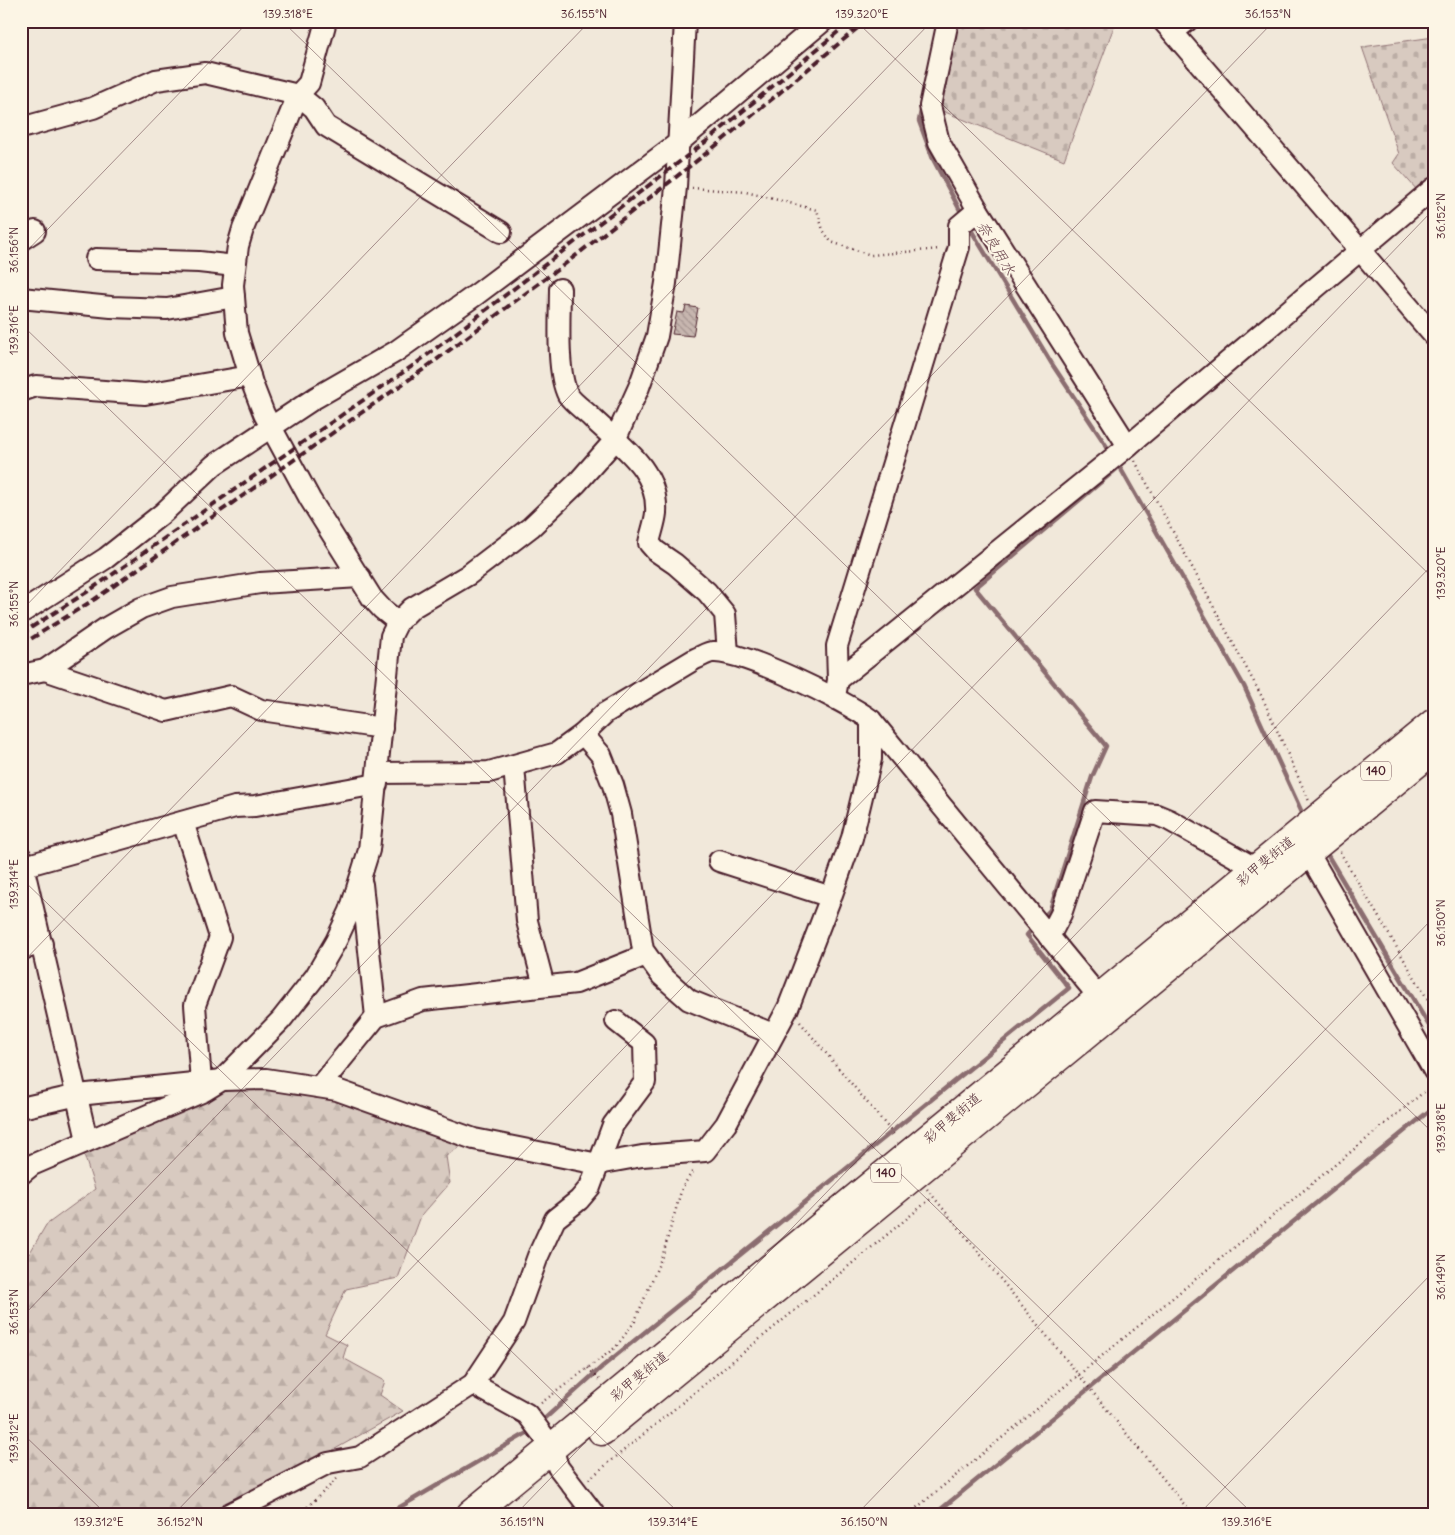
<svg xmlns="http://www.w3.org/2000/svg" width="1455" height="1535" font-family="Delius,'Klee One',sans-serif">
<defs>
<pattern id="forest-firs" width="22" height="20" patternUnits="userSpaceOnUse" patternTransform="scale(1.25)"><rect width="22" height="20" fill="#d8cac0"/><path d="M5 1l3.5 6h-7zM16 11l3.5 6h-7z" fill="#bbada5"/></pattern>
<pattern id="cemetery-stones" width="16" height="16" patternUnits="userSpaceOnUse" patternTransform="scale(1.25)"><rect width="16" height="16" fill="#d8cac0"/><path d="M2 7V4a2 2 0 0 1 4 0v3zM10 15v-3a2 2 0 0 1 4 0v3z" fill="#bbada5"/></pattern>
<pattern id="building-back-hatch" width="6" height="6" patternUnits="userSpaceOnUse" patternTransform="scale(1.25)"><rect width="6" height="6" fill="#c7b6af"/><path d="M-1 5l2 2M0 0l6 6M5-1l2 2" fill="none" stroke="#a4938f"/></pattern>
</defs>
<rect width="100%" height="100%" fill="#f1e8da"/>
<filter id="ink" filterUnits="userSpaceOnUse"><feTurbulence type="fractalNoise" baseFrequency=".02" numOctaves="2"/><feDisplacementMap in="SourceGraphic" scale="10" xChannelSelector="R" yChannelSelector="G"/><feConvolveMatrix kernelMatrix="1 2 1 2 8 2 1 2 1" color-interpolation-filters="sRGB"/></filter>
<g filter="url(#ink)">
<polygon fill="url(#forest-firs)" stroke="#917476" points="221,1082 338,1097 464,1144 446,1156 450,1183 421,1216 398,1278 346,1289 325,1334 347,1345 343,1358 385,1381 380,1395 403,1411 219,1514 21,1514 21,1268 46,1225 95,1189 81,1145"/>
<g fill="url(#cemetery-stones)" stroke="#917476">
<polygon points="948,21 1116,21 1064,160 930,106"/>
<polygon points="1434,37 1434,176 1417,190 1393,163 1399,154 1362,47"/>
</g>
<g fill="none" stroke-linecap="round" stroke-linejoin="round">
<g stroke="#8b6d6f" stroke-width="4.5">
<polyline points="922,106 919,121 933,159 963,216"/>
<polyline points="968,225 1052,364 1111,453"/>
<polyline points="1118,464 1244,686 1304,817"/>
<polyline points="1324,849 1434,1034"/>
<polyline points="1041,919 1050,910 1092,777 1106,746 975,588 1120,466"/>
<polyline points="540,1423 603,1366 1069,988 1027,935 1034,927"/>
<polyline points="388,1514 532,1430"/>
<polyline points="935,1514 1434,1107"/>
</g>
</g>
<polygon fill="url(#building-back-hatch)" stroke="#4a1f2b" points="686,306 698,308 693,336 672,334 677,312 684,313"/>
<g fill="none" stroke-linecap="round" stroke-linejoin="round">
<defs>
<g id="minor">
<polyline points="326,21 309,83 298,95 243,229 238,246 233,285 237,333 252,383 264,414 310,499 372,598 382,609 398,622"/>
<polyline points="948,21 930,106 939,142 978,210 1128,446"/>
<polyline points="1163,21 1434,336"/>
<polyline points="1173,32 1187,21"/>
<polyline points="21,128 93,108 156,80 205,73 298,95 314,108 326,126 501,232"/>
<polyline points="21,240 35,231"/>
<polyline points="96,259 199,262 235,266"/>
<path d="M560 289C560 315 556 372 568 395 573 403 584 410 590 416 618 444 659 468 656 513 655 523 651 533 649 543L656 551 675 564 707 592 725 614 728 653"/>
<polyline points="21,298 111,307 167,309 234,297"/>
<polyline points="21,391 36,386 145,394 250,376"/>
<polyline points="21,613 106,558 163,513 214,465 315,398 395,352 477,294 678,143 823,21"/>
<polyline points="45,670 166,711 231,696 261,710 382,728"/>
<polyline points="21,675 45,670 106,628 141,608 172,597 260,583 360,577"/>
<polyline points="838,680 1128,446 1434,188"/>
<polyline points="836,691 838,680 837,646 959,247 959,226 978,210"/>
<polyline points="583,734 601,755 613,785 621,814 643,950 661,975 689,1000 773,1034"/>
<polyline points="514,766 527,921 544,986"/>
<path d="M378 773 489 772 557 753 583 734 605 713 695 659C701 657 707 652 713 652 742 650 846 701 871 720L1108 1008"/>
<polyline points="183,822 220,937 195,1005 201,1082"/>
<polyline points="1308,852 1434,1071"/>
<polyline points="21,857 87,1140"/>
<polyline points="719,861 831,897"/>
<polyline points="21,867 235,807 255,806 377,784"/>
<polyline points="362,884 376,1017"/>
<polyline points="1049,937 1061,914 1095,811 1157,815 1169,820 1255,868"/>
<polyline points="21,949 42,944"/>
<polyline points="319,1087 376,1017 423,1000 576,983 646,955"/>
<polyline points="21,1108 78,1095 222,1080 266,1079 337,1090 474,1139 598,1164 642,1156 705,1151 726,1124 788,1008 831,897 852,838 871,759 871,720"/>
<polyline points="21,1174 32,1165 204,1091 222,1080 281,1020 315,977 336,941 350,911 369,850 391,636 398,622 412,608 468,575 531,527 577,483 615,440 639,387 657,336 666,283 676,187 685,21"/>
<polyline points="473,1384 527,1414 552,1447 558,1467 594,1514"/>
<polyline points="229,1514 328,1463 360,1457 473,1384 514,1322 538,1256 555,1219 579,1200 590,1187 613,1125 645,1082 644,1043 616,1021"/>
</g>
<g id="highway">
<polyline points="602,1431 1434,749"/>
<polyline points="471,1514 1434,723"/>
</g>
</defs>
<use href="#minor" stroke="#4a1f2b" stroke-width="24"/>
<use href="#highway" stroke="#4a1f2b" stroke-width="31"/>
<g stroke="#4a1f2b" stroke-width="2.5" stroke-dasharray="1 4" stroke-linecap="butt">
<polyline points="692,188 746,192 817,210 823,230 831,242 871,255 940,249"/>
<polyline points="1135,461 1262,697 1309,801"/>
<polyline points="1340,852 1434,1010"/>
<polyline points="800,1022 896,1137"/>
<polyline points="927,1189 1192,1514"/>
<polyline points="588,1368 601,1382"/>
<polyline points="541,1403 616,1347 635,1321 663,1254 682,1188 694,1169"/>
<polyline points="589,1479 933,1197"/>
<polyline points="300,1514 337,1479"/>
<polyline points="909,1514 1430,1087"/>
</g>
<use href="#minor" stroke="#fcf5e5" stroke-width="20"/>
<use href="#highway" stroke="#fcf5e5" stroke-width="28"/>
<g stroke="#4a1f2b" stroke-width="4" stroke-dasharray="8 4" stroke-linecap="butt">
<polyline points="21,634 90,590 418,362 708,140 851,21"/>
<polyline points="21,645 95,599 424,369 565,264 713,148 866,21"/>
</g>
</g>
</g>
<path fill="none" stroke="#4a1f2b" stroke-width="1" stroke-opacity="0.45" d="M282 21 1434 1134M856 21 1434 579M1430 21 1434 25M21 257 249 21M21 324 1253 1514M21 611 590 21M21 878 680 1514M21 964 932 21M21 1318 1274 21M21 1432 106 1514M174 1514 1434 209M516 1514 1434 563M857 1514 1434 917M1199 1514 1434 1271"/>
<g text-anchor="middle" stroke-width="4" stroke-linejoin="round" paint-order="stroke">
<g fill="#fcf5e5" stroke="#7f5f63" stroke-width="1">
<rect x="1361" y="761.5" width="30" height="19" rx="4"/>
<rect x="871" y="1163.5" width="30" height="19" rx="4"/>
</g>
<g font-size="12" font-weight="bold" fill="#4a1f2b">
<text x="1376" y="775">140</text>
<text x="886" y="1177">140</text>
</g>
<g font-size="14" fill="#4a1f2b" stroke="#fcf5e5">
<text transform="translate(1265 861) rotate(-39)" y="5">彩甲斐街道</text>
<text transform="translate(952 1118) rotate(-40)" y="5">彩甲斐街道</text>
<text transform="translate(639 1376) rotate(-39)" y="5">彩甲斐街道</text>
</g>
<g font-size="15" font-style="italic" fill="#704c53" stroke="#fcf5e5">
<text transform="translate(996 248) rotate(59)" y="5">奈良用水</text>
</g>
</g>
<rect width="1455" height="1535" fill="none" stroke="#fcf5e5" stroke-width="55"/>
<rect x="28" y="28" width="1400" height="1480" fill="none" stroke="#4a1f2b" stroke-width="2"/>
<g font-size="12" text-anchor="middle" fill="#4a1f2b">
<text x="288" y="18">139.318°E</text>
<text x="584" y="18">36.155°N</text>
<text x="862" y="18">139.320°E</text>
<text x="1268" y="18">36.153°N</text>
<text transform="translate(1441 216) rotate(-90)" y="4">36.152°N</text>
<text transform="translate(14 250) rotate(-90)" y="4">36.156°N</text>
<text transform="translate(14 330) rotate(-90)" y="4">139.316°E</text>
<text transform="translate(1441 573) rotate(-90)" y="4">139.320°E</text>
<text transform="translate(14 604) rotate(-90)" y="4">36.155°N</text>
<text transform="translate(14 884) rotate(-90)" y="4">139.314°E</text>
<text transform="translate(1441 923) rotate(-90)" y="4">36.150°N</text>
<text transform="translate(1441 1128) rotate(-90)" y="4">139.318°E</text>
<text transform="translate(1441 1277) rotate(-90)" y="4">36.149°N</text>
<text transform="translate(14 1312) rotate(-90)" y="4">36.153°N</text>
<text transform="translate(14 1438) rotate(-90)" y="4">139.312°E</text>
<text x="99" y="1526">139.312°E</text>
<text x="180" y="1526">36.152°N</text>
<text x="522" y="1526">36.151°N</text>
<text x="673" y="1526">139.314°E</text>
<text x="864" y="1526">36.150°N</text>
<text x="1247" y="1526">139.316°E</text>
</g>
</svg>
